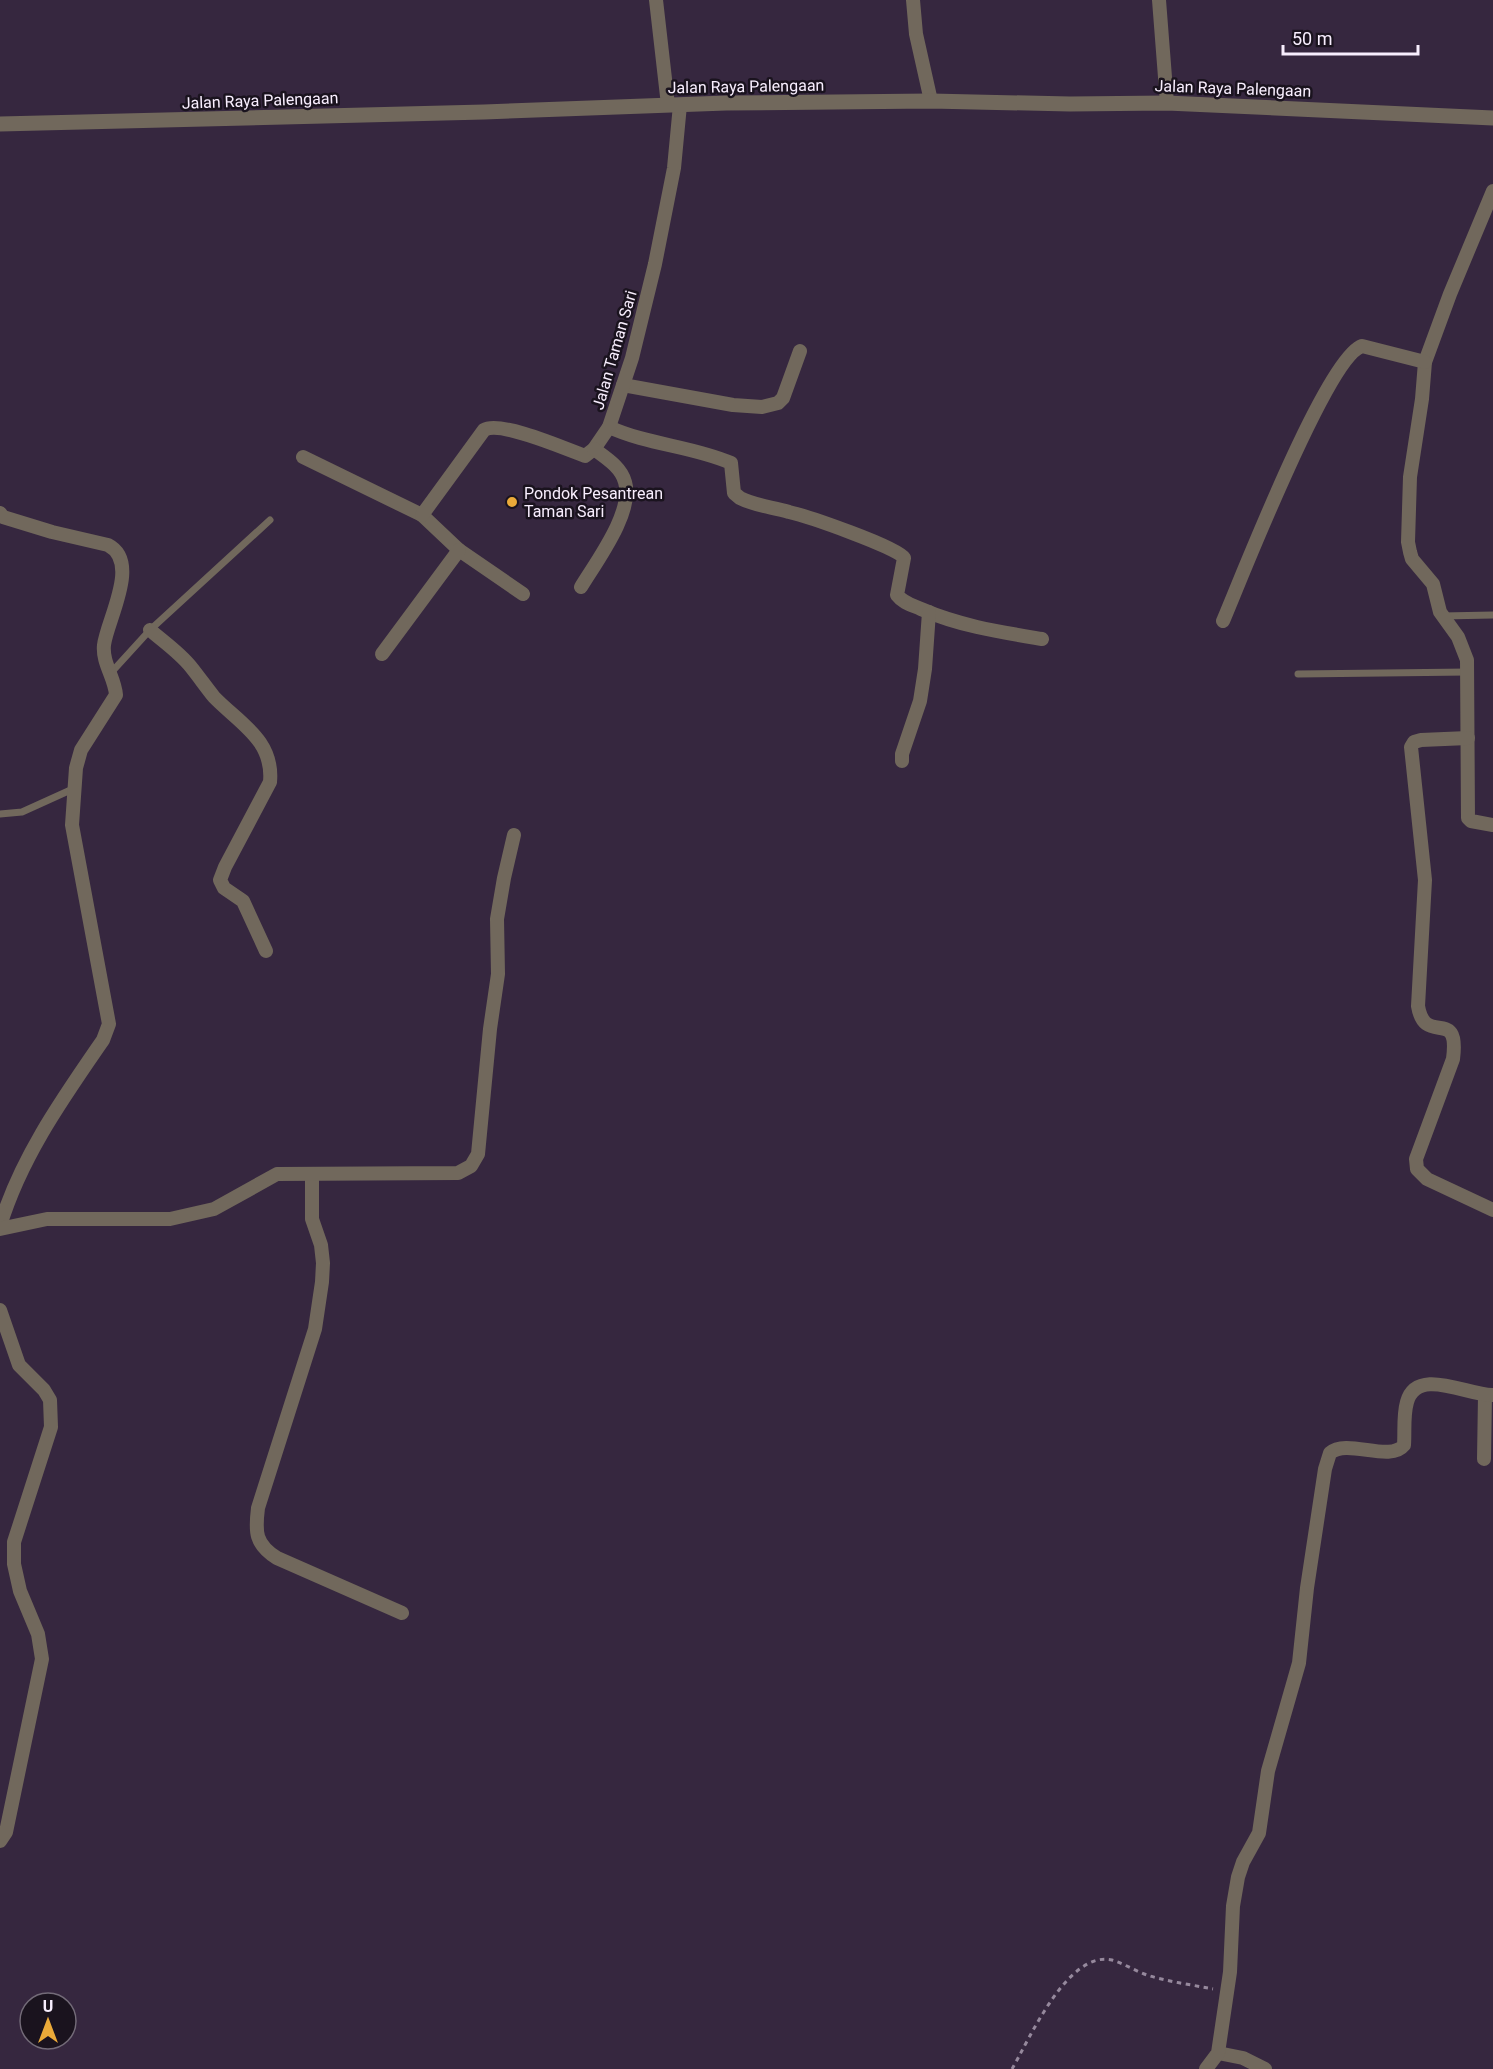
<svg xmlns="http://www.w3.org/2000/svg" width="1493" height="2069" font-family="Roboto,sans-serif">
<rect width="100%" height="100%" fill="#36273f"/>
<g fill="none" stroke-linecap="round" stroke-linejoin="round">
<path stroke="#96899d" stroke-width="3" stroke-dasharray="4.5 4.5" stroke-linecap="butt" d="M1012 2069C1030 2038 1068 1950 1112 1960 1125 1964 1137 1972 1150 1976 1170 1982 1193 1985 1213 1989"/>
<g stroke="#71685c" stroke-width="7">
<polyline points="1442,616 1493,615"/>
<polyline points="1298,674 1468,672"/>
<polyline points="109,675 150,630 270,520"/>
<polyline points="0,814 22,812 75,788"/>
</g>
<g stroke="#71685c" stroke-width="14">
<polyline points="656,0 668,105"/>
<polyline points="913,0 916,34 931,101"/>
<polyline points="1159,0 1167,103"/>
<polyline points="1493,191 1450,294 1425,362 1422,399 1410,477 1408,542 1410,552 1412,559 1433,584 1440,612 1458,637 1467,660 1468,818 1471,821 1493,825"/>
<polyline points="623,385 733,405 762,407 778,403 783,398 800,351"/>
<path d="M609 427C648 445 692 446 731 463L734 493 740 498C755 506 773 507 789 512 807 516 897 547 904 558L897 595C903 603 912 605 921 609 960 626 1000 632 1042 639"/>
<polyline points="303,457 422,515 459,550 523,594"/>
<path d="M0 513 3 517 52 532 108 545C141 562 107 620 104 645 102 663 115 678 116 695L81 750 76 768 72 825 109 1024 103 1040C63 1098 21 1157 0 1226"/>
<path d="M422 515 484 430C500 420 566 449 585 456L594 449 609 427 632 358 655 264 674 168 680 105"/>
<path d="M581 587C596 562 634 512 625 482 621 467 606 458 594 449"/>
<path d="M1223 621C1241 579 1327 357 1362 346L1425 362"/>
<path d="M150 630C164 642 180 653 191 667 199 677 206 687 214 697 239 723 274 740 270 782L225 867 220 880 224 888 243 901 266 951"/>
<polyline points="382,654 459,550"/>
<path d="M1468 738 1421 740 1414 742 1411 747 1425 880 1418 1006C1425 1048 1460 1005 1453 1059L1416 1159 1417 1169 1427 1179 1493 1210"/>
<polyline points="902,761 902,754 920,701 925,669 929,612"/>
<path d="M312 1175V1219L321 1245 323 1263 322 1282 315 1329 258 1508C255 1532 255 1544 277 1558L402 1613"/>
<polyline points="0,1229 47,1219 170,1219 214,1209 277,1174 458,1173 471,1166 478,1154 490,1029 498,974 497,919 504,878 514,835"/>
<polyline points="0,1310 19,1365 44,1390 50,1400 51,1427 14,1542 14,1564 20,1591 38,1634 42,1659 6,1832 0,1841"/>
<polyline points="1484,1459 1485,1395"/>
<polyline points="1218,2053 1243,2058 1265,2069"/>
<path d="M1206 2069 1218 2053 1230 1972 1233 1906 1238 1877 1243 1862 1259 1833 1268 1771 1299 1663 1307 1588 1325 1469 1330 1453C1347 1438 1390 1463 1404 1445 1405 1431 1403 1416 1407 1402 1417 1366 1469 1396 1493 1395"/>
</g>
<polyline stroke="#71685c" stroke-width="15" points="0,124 484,112 726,103 931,101 1070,104 1167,103 1493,118"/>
</g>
<circle fill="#ebaa39" stroke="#1a131e" stroke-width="2" cx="512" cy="502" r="6"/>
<g text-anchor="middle" stroke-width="5" stroke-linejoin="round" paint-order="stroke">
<g font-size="16" fill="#f8eefe" stroke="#1a131e">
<text transform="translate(746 86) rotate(-1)" y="6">Jalan Raya Palengaan</text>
<text transform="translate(1233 88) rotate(2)" y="6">Jalan Raya Palengaan</text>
<text transform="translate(260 100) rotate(-2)" y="6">Jalan Raya Palengaan</text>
<text transform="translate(614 350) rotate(-74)" y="6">Jalan Taman Sari</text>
</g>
<g font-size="16" fill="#f8eefe" stroke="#1a131e" text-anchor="start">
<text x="524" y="499">Pondok Pesantrean<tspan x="524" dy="18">Taman Sari</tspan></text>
</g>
</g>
<g transform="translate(48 2021)"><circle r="28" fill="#1a131e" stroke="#736b78" stroke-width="1.5"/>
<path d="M0-4.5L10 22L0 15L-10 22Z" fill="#ebaa39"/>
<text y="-9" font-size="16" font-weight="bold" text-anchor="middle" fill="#f8eefe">U</text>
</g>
<path d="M1283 45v9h135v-9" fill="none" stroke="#f8eefe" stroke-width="3"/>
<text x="1292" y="45" font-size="18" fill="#f8eefe" stroke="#1a131e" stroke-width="4.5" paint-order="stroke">50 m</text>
</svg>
